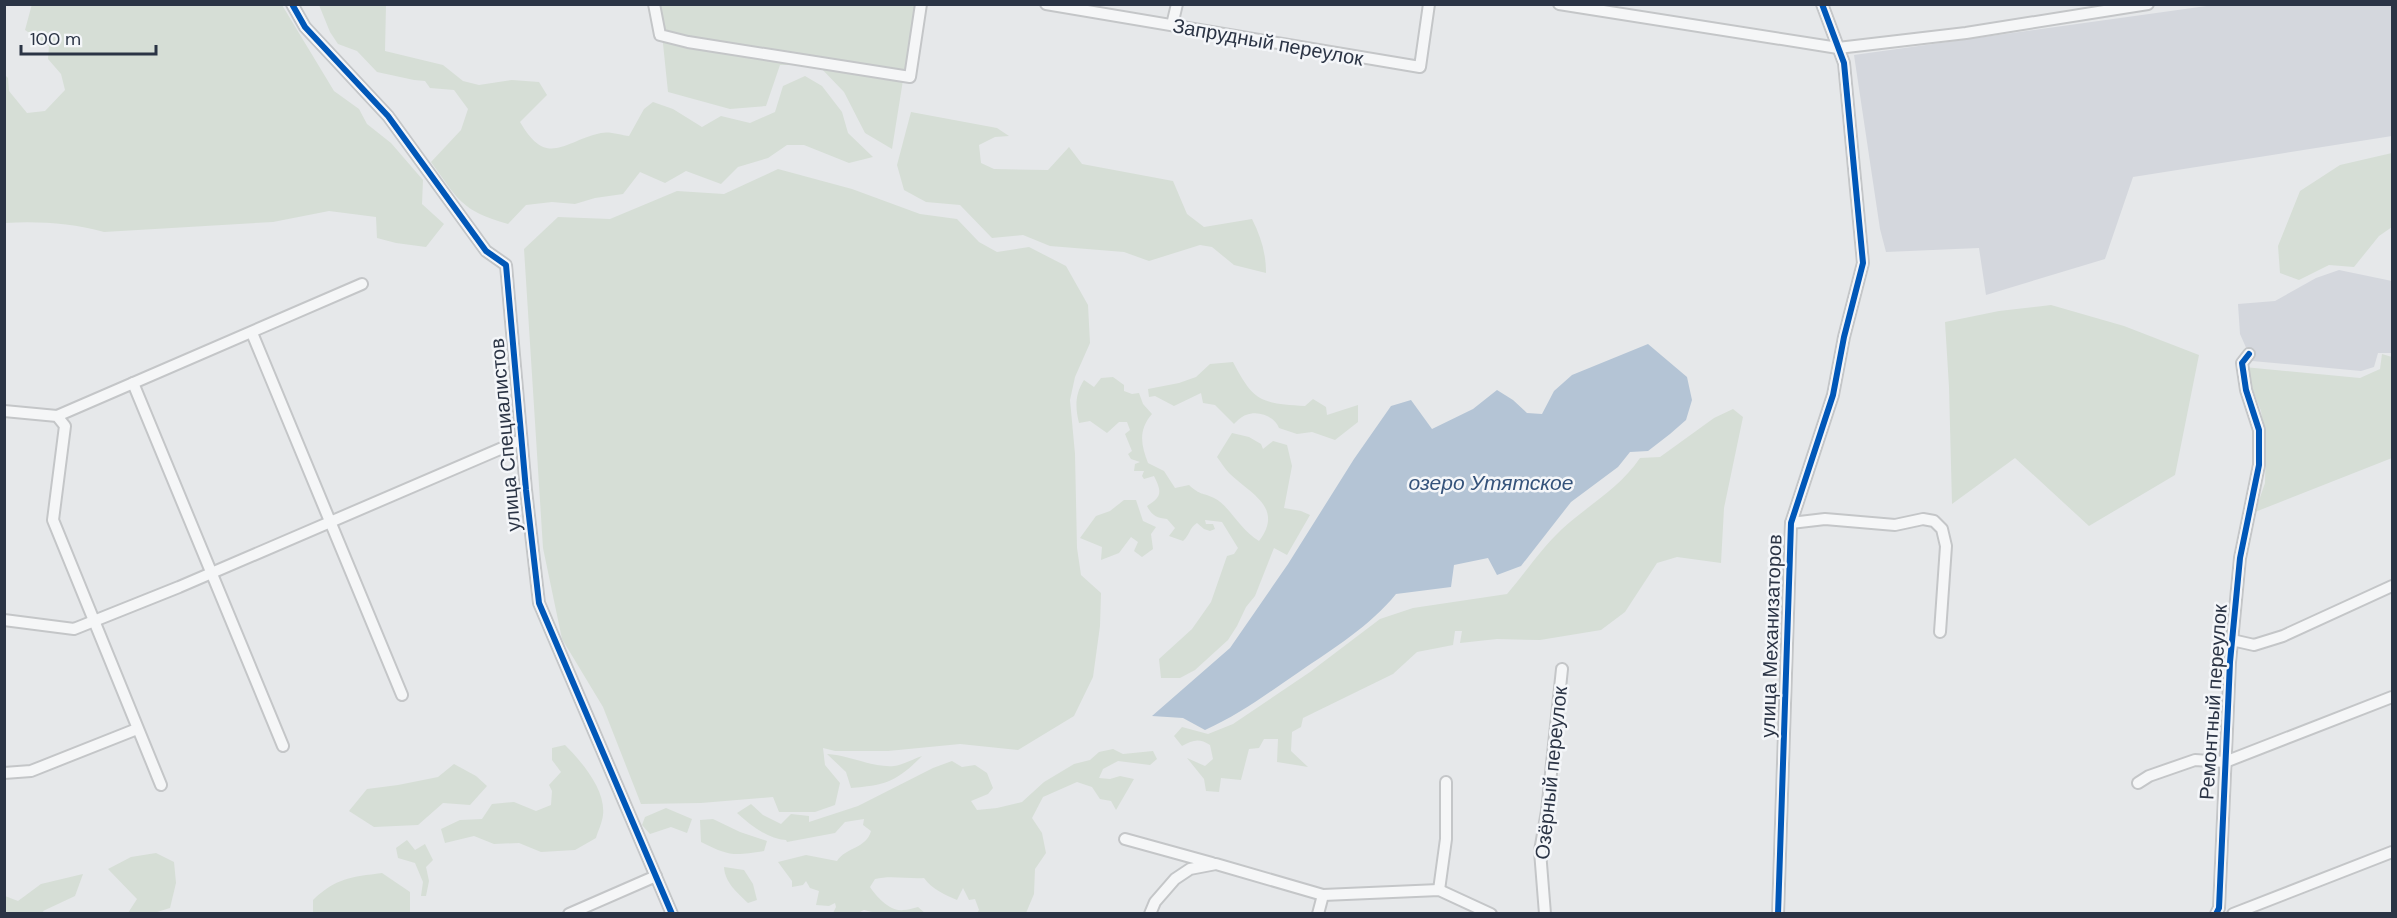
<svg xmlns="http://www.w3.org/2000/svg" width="2397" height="918" font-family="'DM Sans',sans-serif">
<rect width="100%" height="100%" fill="#e6e8ea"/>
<g fill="#d4d7dd">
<polygon points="2221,4 2392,5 2392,136 2133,177 2105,259 1986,295 1979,248 1886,252 1880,229 1854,55"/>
<polygon points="2339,270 2392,281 2392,353 2378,353 2374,367 2361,371 2252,361 2240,334 2238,304 2275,301 2316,278"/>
</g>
<g fill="#d6ded6">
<path d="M32 4 282 5 334 91 359 109 367 124 391 143 423 180 422 204 444 224 426 247 396 243 377 238 376 217 329 211 273 222 104 232C71 223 38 221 5 223V75L8 78 9 91 27 113 45 111 65 90 61 74 48 59 49 46 25 30Z"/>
<path d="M319 5H386L385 51 443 65 463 81 479 85 512 80 539 82 547 95 520 122C547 168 562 142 601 133 609 131 621 135 629 136L644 109 653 102 673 109 702 127 721 116 750 123 775 112 783 86 805 76 822 86 842 112 848 133 873 157 849 163 804 145H787L768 158 738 167 721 184 686 171 665 183 640 172 623 194 595 198 575 204 552 202 526 205 508 224C461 211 458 199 431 162L461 130 468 109 454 90 430 88 425 81 414 80 377 72 357 51 338 44 330 32Z"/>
<polygon points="659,5 915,5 892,149 865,133 844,92 818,65 780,65 766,106 730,109 668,92"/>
<path d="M911 112 997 128 1009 136 995 137 979 145 981 163 994 169 1048 170 1069 147 1082 164 1173 181 1187 214 1204 227 1252 219C1261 237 1266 253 1266 273L1234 265 1212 247 1200 245 1149 261 1124 252 1050 246 1023 235 992 238 960 205 926 202 904 190 897 165Z"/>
<polygon points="2392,153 2392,227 2379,236 2354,267 2329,265 2299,280 2280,273 2278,246 2300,191 2340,165"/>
<polygon points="778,169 852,189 920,214 957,219 979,242 997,252 1029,247 1066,266 1088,305 1090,343 1075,377 1070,400 1075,454 1077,548 1081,575 1101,593 1100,626 1093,677 1074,716 1018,750 960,744 888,751 835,751 823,748 825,765 840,783 835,805 815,812 779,812 773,797 701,803 641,804 603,707 562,639 543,548 524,249 558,217 610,219 677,191 724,194"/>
<polygon points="2051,305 2124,326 2199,355 2175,475 2089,526 2015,458 1952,504 1949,387 1945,322 1999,311"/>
<polygon points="2382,354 2392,357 2392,458 2255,512 2265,483 2266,443 2261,411 2244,367 2360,378 2380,369"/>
<path d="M1233 362C1254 402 1260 403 1305 406L1313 399 1326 407 1327 415 1358 405V422L1335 440 1312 432 1297 434 1279 428C1274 416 1258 410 1246 415 1242 416 1237 421 1234 424L1215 405 1203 403 1201 393 1174 406 1155 396 1149 397 1148 389 1179 383 1196 377 1210 364Z"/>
<path d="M1113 377 1124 385V391L1132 394 1139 393 1143 404 1152 414C1138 430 1141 445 1148 463L1164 471 1175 488 1189 485C1201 496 1202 492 1214 498 1228 504 1240 530 1259 541 1285 507 1249 493 1229 473 1224 468 1221 462 1217 457L1232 433 1249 437 1261 444 1263 449 1273 441 1287 445 1292 466 1284 508 1301 511 1310 515 1287 555 1274 548 1255 596 1246 607 1237 626 1228 640 1195 670 1180 678H1161L1159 659 1192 629 1211 602 1227 556 1234 554 1238 548 1222 522 1205 520 1206 524H1213L1215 529 1210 531 1204 529 1197 523C1189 528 1190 535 1183 541L1169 536 1175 528 1167 519C1157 518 1152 516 1147 506 1162 497 1162 492 1154 476L1144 479 1142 476 1144 471H1134L1135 464 1140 462 1131 459 1128 454 1132 451 1125 434 1130 430 1127 422H1119L1107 433 1090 421 1079 423C1075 407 1075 394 1084 380L1094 387 1101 378Z"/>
<path d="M1733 409 1743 417 1724 508 1721 563 1677 557 1657 563 1625 612 1601 630 1540 640 1497 639 1460 643 1462 631H1455L1453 645 1417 652 1393 674 1303 718 1301 727 1292 732 1291 751 1308 767 1277 762 1278 739H1264L1259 748 1249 749 1241 780 1221 778 1219 792 1206 791 1204 779 1187 758 1205 766 1213 759 1210 745C1199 738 1193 740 1182 746L1174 736 1182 727 1208 734 1233 724 1310 672 1380 619 1413 608 1507 594C1525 573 1541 549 1561 530 1589 504 1618 490 1640 458L1660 457 1714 418Z"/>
<polygon points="1124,500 1136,500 1143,521 1156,527 1151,534 1153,549 1142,557 1134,551 1138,542 1131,537 1119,553 1101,560 1102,547 1080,538 1096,516 1110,511"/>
<path d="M565 745C582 762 606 790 603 815 602 823 598 831 596 838L575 850 541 852 519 843 494 844 474 836 445 843 441 829 460 820 482 819 492 804 514 802 536 811 551 805 552 791 549 785 561 772 552 760V748Z"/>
<path d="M1113 749 1123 754 1153 751 1157 759 1150 765 1118 761 1103 769 1099 778 1110 779 1120 776 1134 779 1116 810 1111 801 1100 799 1092 787 1077 782 1043 797 1032 818 1042 833 1046 853 1035 869 1034 894 1026 913H977L979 910 975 899 969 900 963 888 957 900C945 895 932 889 924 878 908 879 890 875 875 879L870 887C876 896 890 912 903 910 908 910 913 908 918 907L925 913H876L864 910 858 913H833L836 907 835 903 829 906 816 905 819 891 810 888 806 881 803 885 792 887V881L778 862 806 855 837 861C846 847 866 849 871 831L863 825 864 819 845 822 835 833 787 842 786 840C768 839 750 825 737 813L751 804 763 815 781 824 791 814 809 816V822L858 806 933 768 952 761 962 767 975 765 987 773 993 788 988 794 971 801 977 810 997 808 1022 802 1044 782 1074 764 1090 760 1099 752Z"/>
<path d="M827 754C848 755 874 768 894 766 903 765 913 759 922 756 896 782 886 785 851 788L846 772Z"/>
<polygon points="454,764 476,776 487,786 470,805 443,803 418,825 374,827 349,811 367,789 398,785 438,777"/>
<polygon points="666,808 692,819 687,833 671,827 650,834 642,825 645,817"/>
<path d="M713 819 740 832 767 841 764 851C733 856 729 856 701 842L700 820Z"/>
<polygon points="407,840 415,850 425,844 433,860 426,867 429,881 426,896 421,896 423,882 415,863 398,858 396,848"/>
<polygon points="156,853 174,862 176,883 170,908 154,913 128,913 137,899 108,869 131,857"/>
<path d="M724 867 744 870 753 884 757 900 748 903C737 892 725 883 724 867Z"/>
<path d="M382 873 410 892V913H313V900C336 878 351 877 382 873Z"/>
<polygon points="83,874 75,896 43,911 44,913 5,913 5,896 18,901 41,884"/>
</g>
<path fill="#b4c4d5" d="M1648 344 1687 377 1692 400 1686 420 1670 434 1648 451 1630 452 1618 467 1571 502 1521 566 1497 575 1488 558 1454 565 1451 587 1396 594C1370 626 1334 648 1299 672 1268 693 1239 715 1205 730L1183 718 1152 716 1230 648 1288 564 1354 459 1391 406 1411 400 1432 429 1473 409 1497 390 1513 400 1527 413 1542 414 1554 391 1572 375Z"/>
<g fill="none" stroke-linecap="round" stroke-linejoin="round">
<defs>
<g id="minor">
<polyline points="292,4 305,27 388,116 486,251 506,265 526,490 539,603 672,914"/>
<polyline points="654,4 660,35 688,42 910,77 921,4"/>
<polyline points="1046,4 1420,67 1429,4"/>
<polyline points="1559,4 1838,48 1966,33 2148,4"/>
<polyline points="1172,25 1177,4"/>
<polyline points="252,333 402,695"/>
<polyline points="133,383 283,746"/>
<polyline points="4,411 57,416 65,426 53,520 161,785"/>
<polyline points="57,416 362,284"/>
<polyline points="1791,523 1825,519 1895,525 1923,519 1934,521 1942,529 1946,546 1940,632"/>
<polyline points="4,620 74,629 179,587 521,440"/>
<polyline points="2232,640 2254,645 2283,636 2392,586"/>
<polyline points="4,773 31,771 137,729"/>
<polyline points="2138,783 2149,776 2195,760 2225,762 2392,697"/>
<polyline points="1125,839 1212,863"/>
<polyline points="1439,890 1446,839 1446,782"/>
<polyline points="569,914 656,876"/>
<polyline points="1150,914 1155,902 1175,879 1190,869 1216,864 1323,895 1439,890 1491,914"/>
<polyline points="1318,914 1323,895"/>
<polyline points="1545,914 1540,851 1547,811 1562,669"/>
<polyline points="1778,914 1791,523 1833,395 1844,337 1863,263 1844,63 1822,4"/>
<polyline points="2216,914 2219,908 2230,662 2240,558 2259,465 2259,430 2246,390 2242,363 2249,354"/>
<polyline points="2233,914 2392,852"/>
</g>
</defs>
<use href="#minor" stroke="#c4c6c8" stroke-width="14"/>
<use href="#minor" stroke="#f5f6f7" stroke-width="10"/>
<defs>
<g id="cycleway">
<polyline points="292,4 305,27 388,116 486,251 506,265 526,490 539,603 672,914"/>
<polyline points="1778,914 1791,523 1833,395 1844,337 1863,263 1844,63 1822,4"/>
<polyline points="2216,914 2219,908 2230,662 2240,558 2259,465 2259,430 2246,390 2242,363 2249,354"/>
</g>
</defs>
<use href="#cycleway" stroke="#f4f6f9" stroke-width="10"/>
<use href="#cycleway" stroke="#0057b8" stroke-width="6"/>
</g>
<g text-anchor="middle" stroke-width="5" stroke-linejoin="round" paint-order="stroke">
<g font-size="20" fill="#2b3445" stroke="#f4f6f9">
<text transform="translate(1268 42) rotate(10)" y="7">Запрудный переулок</text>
<text transform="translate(505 435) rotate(-95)" y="7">улица Специалистов</text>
<text transform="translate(1771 636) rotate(-88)" y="7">улица Механизаторов</text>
<text transform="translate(2213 702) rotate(-86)" y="7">Ремонтный переулок</text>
<text transform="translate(1551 773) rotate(-84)" y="7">Озёрный переулок</text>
</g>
<g font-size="21" font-style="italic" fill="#34527a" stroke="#f4f6f9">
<text x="1491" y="490">озеро Утятское</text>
</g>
</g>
<rect width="2397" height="918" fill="none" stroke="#2b3445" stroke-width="12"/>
<path d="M21 45v9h135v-9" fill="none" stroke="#2b3445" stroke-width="3"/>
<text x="30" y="45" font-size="18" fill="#2b3445" stroke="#f4f6f9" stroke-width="4.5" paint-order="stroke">100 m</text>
</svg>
